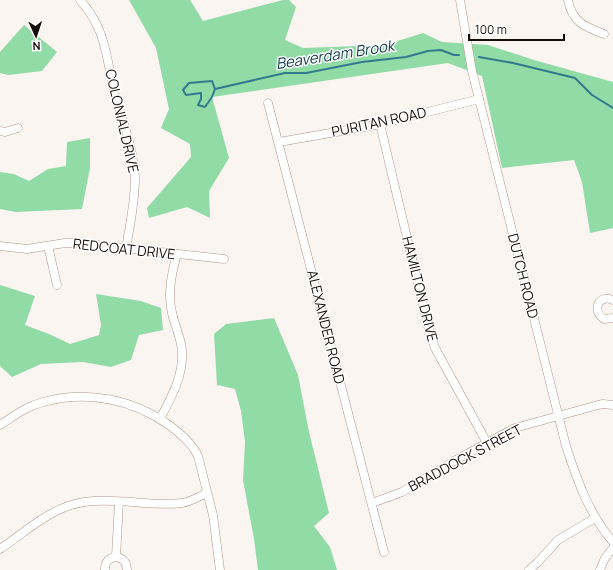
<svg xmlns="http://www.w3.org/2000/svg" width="613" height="570" font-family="Manrope,sans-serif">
<rect width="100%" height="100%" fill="#fbf5f2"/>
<g fill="#91dba7">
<polygon points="129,0 190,0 203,21 283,0 289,0 296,7 285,40 303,48 385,45 423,33 442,42 488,45 534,60 613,82 613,228 590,233 582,182 574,160 502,168 482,76 448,63 212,97 229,158 209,191 210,218 187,207 149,218 147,208 191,157 190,144 161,128 169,109 156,48"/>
<polygon points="24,25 57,52 42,71 8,75 0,73 0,52"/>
<polygon points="90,138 90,168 82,209 16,212 0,209 0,172 14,174 29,181 48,169 66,166 67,142"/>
<polygon points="0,285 35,296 25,325 49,334 70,344 99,335 101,325 96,294 141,301 161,308 163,330 139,335 131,360 111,367 83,362 41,364 12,377 0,366"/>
<polygon points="274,318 298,375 309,432 329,513 314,526 330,547 337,570 258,570 254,539 243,480 245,442 241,411 235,389 217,385 214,334 226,324"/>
</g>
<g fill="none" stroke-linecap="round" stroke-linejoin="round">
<g stroke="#347a8e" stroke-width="2">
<polyline points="479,57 513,63 575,78 592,95 613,108"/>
<polygon points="212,81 215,89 212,97 205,107 198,105 201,99 201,93 186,95 183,90 189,83"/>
<polyline points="215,89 285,73 306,73 362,62 406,57 428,51 441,50 454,55 459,55"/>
</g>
<defs>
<g id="minor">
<path d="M80 0C108 31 106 61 116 99 124 125 134 151 135 179 135 202 130 225 126 248"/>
<path d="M460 0 472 71 566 446C577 480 589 514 613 542"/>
<path d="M568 0C572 22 585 27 604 34"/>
<polyline points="268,103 384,552"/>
<polyline points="380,124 428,326 435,348 487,443"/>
<polyline points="0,131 5,132 18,128"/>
<polyline points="279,142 376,125 479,99"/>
<polyline points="0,246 27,249 65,243 78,243 224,259"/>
<polyline points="48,246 57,285"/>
<path d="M613 300C599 294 591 310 604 319L613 318"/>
<path d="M160 419C171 398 184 375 182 350 181 339 176 328 173 317 167 296 171 275 177 254"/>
<path d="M0 425C14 416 27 406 43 402 87 390 132 399 169 425 180 433 192 443 198 456L213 515 220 570"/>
<polyline points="372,503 402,492 454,461 515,428 598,405 603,404 613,405"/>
<path d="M0 549C27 531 51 507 84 502 116 497 150 507 182 503 190 502 200 496 207 493"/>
<polyline points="116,557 119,502"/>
<path d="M105 570C104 553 127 553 127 570"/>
<polyline points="529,570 537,563 558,540 595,518"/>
<polyline points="600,570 605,558 613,548"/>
</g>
</defs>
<use href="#minor" stroke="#b19688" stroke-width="9"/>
<use href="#minor" stroke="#fff" stroke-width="8"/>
</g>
<g text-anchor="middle" stroke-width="3" stroke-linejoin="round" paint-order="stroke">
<g font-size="14" fill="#160d08" stroke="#fff">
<text transform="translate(122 121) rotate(77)" y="5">COLONIAL DRIVE</text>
<text transform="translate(379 122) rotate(-12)" y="5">PURITAN ROAD</text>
<text transform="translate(124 249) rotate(6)" y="5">REDCOAT DRIVE</text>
<text transform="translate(523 276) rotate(76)" y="5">DUTCH ROAD</text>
<text transform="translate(420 289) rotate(76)" y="5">HAMILTON DRIVE</text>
<text transform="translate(326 327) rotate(76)" y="5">ALEXANDER ROAD</text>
<text transform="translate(465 458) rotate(-28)" y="5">BRADDOCK STREET</text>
</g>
<g font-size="15" font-style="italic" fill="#0f3d4b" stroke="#fff">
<text transform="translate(335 55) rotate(-9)" y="5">Beaverdam Brook</text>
</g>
</g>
<g transform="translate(36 36) rotate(177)" stroke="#ffffff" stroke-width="3" paint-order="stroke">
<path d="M0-3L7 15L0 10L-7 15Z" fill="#160d08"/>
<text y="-6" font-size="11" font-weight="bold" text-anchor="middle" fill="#160d08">N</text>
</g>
<path d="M469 34v6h95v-6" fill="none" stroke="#160d08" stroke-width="2"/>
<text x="475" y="34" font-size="12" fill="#160d08" stroke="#ffffff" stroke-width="3" paint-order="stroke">100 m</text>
</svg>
